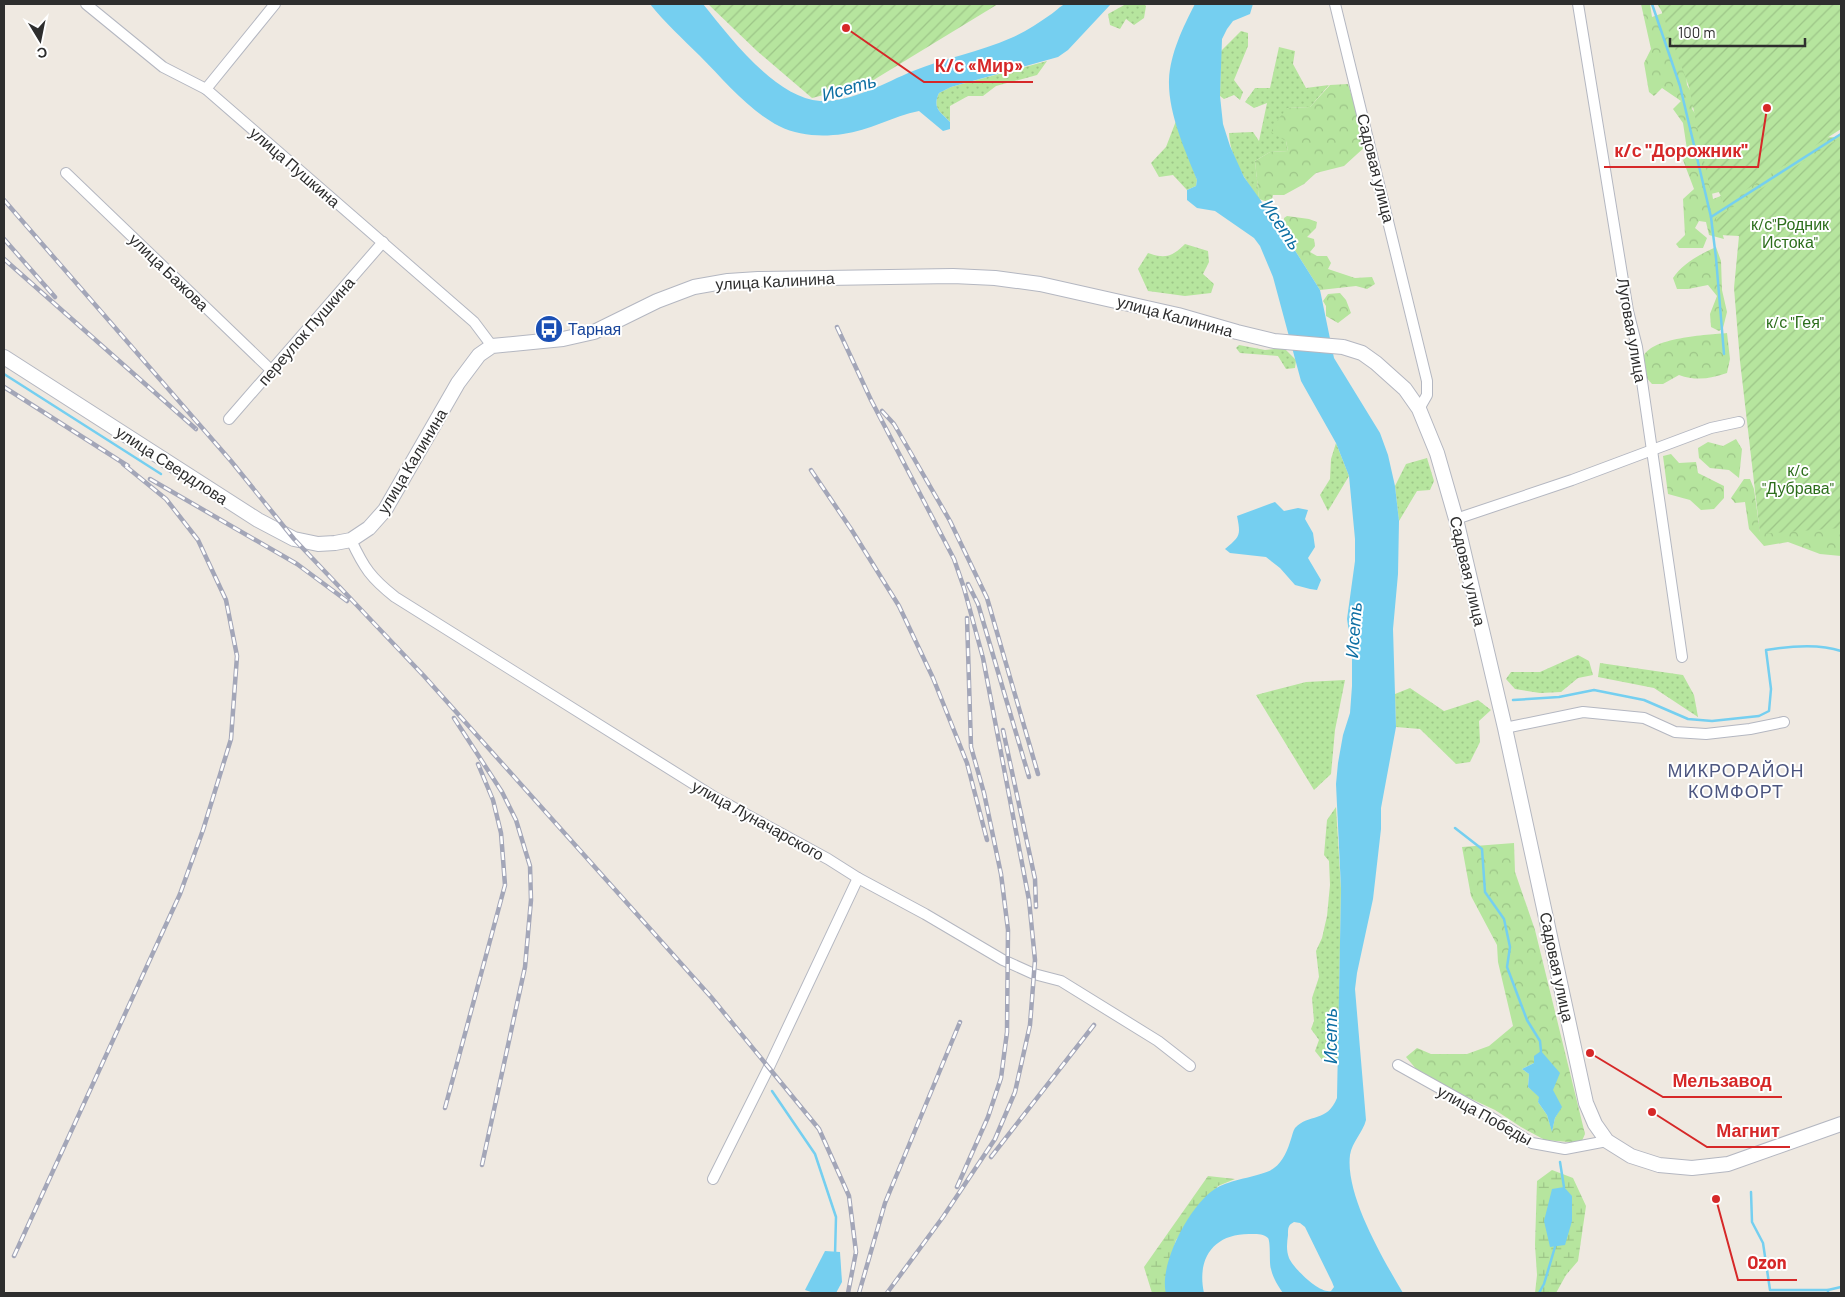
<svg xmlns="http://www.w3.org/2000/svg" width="1845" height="1297" font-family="Barlow,sans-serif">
<defs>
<pattern id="grass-dots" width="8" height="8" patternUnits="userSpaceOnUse" patternTransform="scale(1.25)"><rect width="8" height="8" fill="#b6e59e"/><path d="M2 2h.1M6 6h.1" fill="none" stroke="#9dc588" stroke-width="1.8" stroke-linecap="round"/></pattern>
<pattern id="forest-crowns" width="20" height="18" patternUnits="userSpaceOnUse" patternTransform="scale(1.25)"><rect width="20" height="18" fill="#b6e59e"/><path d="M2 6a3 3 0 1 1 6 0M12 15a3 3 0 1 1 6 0" fill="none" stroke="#9dc588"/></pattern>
<pattern id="wetland-marsh" width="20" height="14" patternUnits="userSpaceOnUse" patternTransform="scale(1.25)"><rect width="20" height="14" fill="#b6e59e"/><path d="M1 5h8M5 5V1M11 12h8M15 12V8" fill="none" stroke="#9dc588"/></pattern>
<pattern id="garden-furrows" width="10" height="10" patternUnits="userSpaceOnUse" patternTransform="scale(1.25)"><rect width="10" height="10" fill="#b6e59e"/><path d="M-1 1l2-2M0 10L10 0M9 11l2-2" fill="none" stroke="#9dc588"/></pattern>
</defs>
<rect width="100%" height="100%" fill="#efe9e1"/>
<g fill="url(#grass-dots)">
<polygon points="1126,4 1144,4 1146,6 1144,18 1134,25 1126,19 1120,29 1110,25 1108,14"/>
<polygon points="1241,31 1248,33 1248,46 1234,80 1243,92 1240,100 1234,95 1224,99 1220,96 1221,51"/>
<path d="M1279 47 1295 51 1293 64 1306 88 1329 85 1310 107 1287 108 1286 141 1288 151 1270 152 1255 161 1259 199C1245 179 1230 158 1229 133L1253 132 1259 141 1267 103 1254 108 1245 102 1255 88H1270Z"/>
<path d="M1047 61 1037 75 996 86 983 96H968L950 106V122C940 112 932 108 939 93L951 87Z"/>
<polygon points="1176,121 1197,180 1196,186 1187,190 1173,175 1159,177 1151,163 1166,147"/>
<path d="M1185 244 1208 251 1209 262 1203 274 1214 284 1211 293 1185 296 1148 291 1138 269 1148 253C1165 259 1172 257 1185 244Z"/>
<polygon points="1239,345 1265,350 1284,348 1296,360 1295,368 1286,369 1278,356 1240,353 1236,348"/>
<polygon points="1336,443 1349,476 1328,511 1320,495 1330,479 1331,459"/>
<polygon points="1427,458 1434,481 1430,490 1417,491 1399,521 1395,486 1406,464"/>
<polygon points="1578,655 1589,661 1593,675 1578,678 1561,692 1540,693 1515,689 1506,679 1511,672 1540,672"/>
<polygon points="1600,663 1683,675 1694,695 1698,717 1654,688 1598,677"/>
<polygon points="1345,680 1335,730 1331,774 1314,790 1256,695 1306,682"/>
<polygon points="1410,688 1444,711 1478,700 1491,710 1479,721 1480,742 1470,762 1456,764 1420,729 1396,727 1395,694"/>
<polygon points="1336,807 1341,889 1338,1058 1323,1061 1315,1051 1319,1040 1311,1029 1314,1021 1312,998 1319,977 1316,951 1322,938 1327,916 1330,885 1329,861 1324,855 1327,820"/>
</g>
<g fill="url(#forest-crowns)" fill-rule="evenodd">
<polygon points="1641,4 1650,4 1652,17 1663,13 1657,4 1669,4 1670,6 1673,45 1684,56 1687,85 1696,100 1692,109 1700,121 1713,199 1749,185 1814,138 1835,137 1841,133 1841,145 1718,220 1724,239 1709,235 1706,222 1699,221 1695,228 1707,238 1703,248 1679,248 1676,244 1685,235 1683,199 1694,189 1683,160 1688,156 1683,123 1673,109 1681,101 1662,88 1654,96 1649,92 1644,63 1651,49"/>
<polygon points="1348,84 1367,145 1344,166 1316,173 1304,184 1284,195 1273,195 1271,203 1259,199 1255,161 1270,152 1288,151 1286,141 1271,132 1276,122 1287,108 1310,107 1330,85"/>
<polygon points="1287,216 1309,219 1317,222 1316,228 1307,237 1314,239 1315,246 1310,252 1317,256 1327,256 1331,263 1328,269 1355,278 1372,277 1375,284 1367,289 1356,286 1320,290 1284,233 1284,218"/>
<path d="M1716 247 1721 261 1722 290 1727 312 1723 328 1719 331 1711 327 1710 314 1717 296 1708 285 1688 289H1677L1673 278C1682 264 1700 254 1716 247Z"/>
<polygon points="1340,293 1346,300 1351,313 1338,323 1326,316 1326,306 1323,301 1328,294"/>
<path d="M1727 333 1730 359 1727 373C1710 379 1696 381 1679 375L1663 384H1652L1643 374C1643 369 1642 363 1643 358 1649 337 1708 335 1727 333Z"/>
<polygon points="1736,439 1742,449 1739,478 1729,470 1710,468 1699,458 1698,448 1708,442 1723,446"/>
<polygon points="1671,454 1679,463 1696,462 1698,473 1724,486 1724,498 1714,509 1701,510 1690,500 1668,494 1663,456"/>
<polygon points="1744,479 1750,479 1754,489 1760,532 1841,526 1841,556 1820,554 1788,542 1764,546 1749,529 1745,502 1735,503 1731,498"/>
<path d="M1514 843 1515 872 1535 930 1585 1134 1581 1143 1545 1140 1521 1127 1495 1110 1422 1076 1406 1057 1417 1048 1431 1054H1467L1489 1046 1513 1026 1498 962 1497 945 1471 896 1462 847ZM1534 1063 1561 1107 1555 1118 1552 1131 1547 1115 1538 1102 1540 1097 1528 1087 1529 1074 1522 1069Z"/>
</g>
<g fill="url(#wetland-marsh)">
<polygon points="1552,1170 1573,1178 1586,1206 1578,1261 1566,1275 1556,1293 1535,1293 1537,1275 1535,1245 1537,1181"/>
<polygon points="1208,1176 1235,1179 1218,1186 1176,1240 1166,1274 1166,1293 1152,1293 1144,1267"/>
</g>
<g fill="url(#garden-furrows)">
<polygon points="708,4 998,4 867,84 812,98 757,51"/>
<polygon points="1659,4 1841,4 1841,129 1724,204 1719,192 1711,194 1689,87"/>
<polygon points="1841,137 1841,528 1760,534 1740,361 1734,288 1739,236 1720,235 1717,231 1716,218"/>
</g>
<g fill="#75cff0" fill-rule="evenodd">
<path d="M650 4H703C729 36 775 98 820 101 853 102 884 83 913 71 945 58 979 52 1011 38 1025 32 1037 24 1050 15 1055 12 1060 6 1065 4 1073 1 1102 4 1111 4L1068 50 1058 57 951 87 939 93C932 108 940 112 950 122V129L943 131 919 111C893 116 869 131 843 134 822 137 799 136 779 126 748 110 724 80 700 56 683 39 665 23 650 4Z"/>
<path d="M1195 4H1253L1250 14 1233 21 1227 29 1222 39 1220 96 1223 124 1230 146 1244 177 1284 233 1320 290 1334 358 1380 433 1388 455 1395 486 1399 521 1398 574 1393 629 1396 727 1381 808V829L1373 899 1357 973 1355 989 1366 1120C1363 1132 1352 1142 1350 1155 1345 1195 1383 1259 1403 1293H1283C1278 1286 1273 1278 1271 1269 1269 1262 1271 1243 1268 1238 1264 1234 1258 1234 1253 1234 1216 1232 1196 1256 1204 1293H1166C1158 1264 1193 1198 1220 1186 1234 1179 1266 1175 1274 1168 1283 1162 1288 1149 1291 1139 1292 1136 1293 1131 1295 1128 1309 1113 1327 1123 1337 1098L1341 889 1336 784 1338 763 1343 735 1350 713 1352 686V652L1347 619 1355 561V539L1349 476 1336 443 1301 381 1273 277 1260 246 1254 238 1215 211 1197 208 1187 200V190L1196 186 1197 180C1185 150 1168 113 1169 80 1170 54 1183 27 1195 4ZM1294 1222 1300 1223 1305 1227 1332 1282 1334 1287 1331 1291C1320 1294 1294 1269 1289 1258 1286 1250 1287 1243 1288 1235 1288 1228 1288 1225 1294 1222Z"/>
<path d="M1275 502 1284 511 1298 508 1308 510 1305 519 1313 533 1315 547 1308 558 1321 580 1317 590 1310 589 1295 585 1280 568 1266 557 1230 553 1225 549C1240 536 1241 536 1237 516Z"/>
<polygon points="1541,1051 1560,1073 1553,1090 1562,1107 1555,1118 1552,1132 1547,1115 1538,1102 1539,1097 1528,1087 1529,1074 1522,1069 1534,1063 1534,1056"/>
<polygon points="1564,1187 1572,1196 1572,1221 1565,1245 1550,1247 1544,1221 1552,1189"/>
<polygon points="825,1251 840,1252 842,1282 836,1293 814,1293 805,1290"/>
</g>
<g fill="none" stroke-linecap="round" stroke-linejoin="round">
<g stroke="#75cff0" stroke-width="2.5">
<polyline points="1652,4 1680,86 1711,217 1716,258 1724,354"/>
<polyline points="1711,217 1841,134"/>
<polyline points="4,374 161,474"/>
<path d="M1513 700 1559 697 1594 690 1644 700 1688 719 1712 721 1759 716 1769 711 1771 689 1766 650C1790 646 1818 643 1841 651"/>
<polyline points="1455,828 1482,849 1485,892 1504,919 1510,947 1507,967 1527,1020 1540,1041 1541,1051"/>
<polyline points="772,1091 815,1154 836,1217 835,1255"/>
<polyline points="1560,1162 1564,1187"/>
<polyline points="1751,1192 1752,1222 1763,1243 1770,1290 1828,1290 1828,1293"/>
<polyline points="1828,1290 1841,1287"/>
<polyline points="1539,1293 1544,1284 1555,1247"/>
</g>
<defs>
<g id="street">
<polyline points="86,4 163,67 206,89 474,322 492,346"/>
<polyline points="1335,4 1427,381 1427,395 1419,409"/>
<polyline points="1578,4 1628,311 1637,347 1682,657"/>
<polyline points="206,89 275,4"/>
<polyline points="66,173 272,371"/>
<polyline points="229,419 383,242"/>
<polyline points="1456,519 1572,480 1711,428 1739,422"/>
<path d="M351 540C364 568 371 578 395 597L716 798 828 859 858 878 925 914 1003 960 1034 974 1061 981 1158 1041 1190 1066"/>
<polyline points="1505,728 1583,712 1644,718 1675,732 1706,734 1750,729 1784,722"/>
<polyline points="1398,1065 1484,1113 1532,1143 1565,1149 1607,1141"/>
<polyline points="713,1179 769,1067 858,878"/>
</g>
<polyline id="secondary" points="4,357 258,520 294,539 318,544 335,543 351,540 369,528 385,510 458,383 479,355 492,346 563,339 594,332 657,301 694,287 728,281 758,279 953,276 995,278 1040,284 1178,315 1237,332 1274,341 1343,347 1362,353 1376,363 1405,389 1419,409 1437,453 1456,519 1505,728 1586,1103 1595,1124 1607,1141 1631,1156 1659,1165 1692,1168 1728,1164 1841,1124"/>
</defs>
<use href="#street" stroke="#b4b7c1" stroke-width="12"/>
<use href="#secondary" stroke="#b4b7c1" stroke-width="16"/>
<use href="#street" stroke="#fff" stroke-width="10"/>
<use href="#secondary" stroke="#fff" stroke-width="14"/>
<defs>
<g id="rail">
<polyline points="4,200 231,461 294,539 424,676 711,997 819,1129 849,1196 856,1252 848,1293"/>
<polyline points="4,239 55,297"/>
<polyline points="4,259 196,429"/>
<polyline points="837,327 871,400 954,559 964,588 983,658 1029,900 1035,960 1030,1025 1015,1092 995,1139 943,1217 887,1293"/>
<polyline points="4,387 128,466"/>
<polyline points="882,411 894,424 950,521 987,598 1038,774"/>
<polyline points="811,470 851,529 899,606 933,678 967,763 987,840"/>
<polyline points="150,479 297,564 347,601"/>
<polyline points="968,584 978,604 1029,777"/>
<polyline points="454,718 502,792 516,820 530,866 531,900 525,967 482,1165"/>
<polyline points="1003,730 1035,879 1036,907"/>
<polyline points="445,1108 505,885 501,833 493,800 478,764"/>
<polyline points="991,1157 1094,1025"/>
<polyline points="957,1187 988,1117 1001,1078 1007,1032 1008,930 1001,874 984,793 971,747 967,618"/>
<polyline points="14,1256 180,894 203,830 231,739 237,656 226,600 198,540 166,499 123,464"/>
<polyline points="859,1293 885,1203 960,1022"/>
</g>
</defs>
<use href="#rail" stroke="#a3a6b8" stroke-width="4.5"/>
<use href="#rail" stroke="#fff" stroke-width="2.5" stroke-dasharray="8" stroke-linecap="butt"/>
</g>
<defs>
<symbol id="bus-disc" viewBox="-11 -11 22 22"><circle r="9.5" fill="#1a4fb4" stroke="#fff"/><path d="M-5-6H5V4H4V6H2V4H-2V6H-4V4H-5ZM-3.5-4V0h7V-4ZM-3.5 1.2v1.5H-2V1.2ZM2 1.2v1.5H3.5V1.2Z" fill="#fff"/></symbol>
</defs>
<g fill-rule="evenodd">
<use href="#bus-disc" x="533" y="313" width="32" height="32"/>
</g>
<g text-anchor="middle" stroke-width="4" stroke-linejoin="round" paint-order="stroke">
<g font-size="16" fill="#2e2e2e" stroke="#fff">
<text transform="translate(295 167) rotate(41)" y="6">улица Пушкина</text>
<text transform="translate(1376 168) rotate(76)" y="6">Садовая улица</text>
<text transform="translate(169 272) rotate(44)" y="6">улица Бажова</text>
<text transform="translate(775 281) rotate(-3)" y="6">улица Калинина</text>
<text transform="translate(1175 316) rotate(15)" y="6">улица Калинина</text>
<text transform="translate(1632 330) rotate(80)" y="6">Луговая улица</text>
<text transform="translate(306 331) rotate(-49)" y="6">переулок Пушкина</text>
<text transform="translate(412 461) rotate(-59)" y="6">улица Калинина</text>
<text transform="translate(172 465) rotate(33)" y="6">улица Свердлова</text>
<text transform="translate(1468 571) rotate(77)" y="6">Садовая улица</text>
<text transform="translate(758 820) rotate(29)" y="6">улица Луначарского</text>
<text transform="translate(1557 967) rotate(78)" y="6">Садовая улица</text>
<text transform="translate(1485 1115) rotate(29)" y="6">улица Победы</text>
</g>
<g font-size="16" fill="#2c6e1b" stroke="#fff">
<text x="1790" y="230">к/с"Родник<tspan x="1790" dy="18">Истока"</tspan></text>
<text x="1795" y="328">к/с "Гея"</text>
<text x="1798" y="476">к/с<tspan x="1798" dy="18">"Дубрава"</tspan></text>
</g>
<g font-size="16" fill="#164399" stroke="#fff" text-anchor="start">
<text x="568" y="335">Тарная</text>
</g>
<g font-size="18" font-style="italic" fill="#0d6fa3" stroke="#fff">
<text transform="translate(849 88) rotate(-16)" y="6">Исеть</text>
<text transform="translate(1281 225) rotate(56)" y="6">Исеть</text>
<text transform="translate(1354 630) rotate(-86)" y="6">Исеть</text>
<text transform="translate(1331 1036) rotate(-90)" y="6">Исеть</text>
</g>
<g font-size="18" letter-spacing="1" fill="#4d5680" stroke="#fff">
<text x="1736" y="777">МИКРОРАЙОН<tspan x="1736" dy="21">КОМФОРТ</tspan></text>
</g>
</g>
<path fill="none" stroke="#d62828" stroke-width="2" d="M846 28L924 82H1033M1767 108L1758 167H1604M1590 1053L1663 1097H1782M1652 1112L1707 1147H1790M1716 1199L1738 1280H1797"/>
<g fill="#d62828" stroke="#fff" stroke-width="2">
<circle cx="846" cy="28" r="5"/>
<circle cx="1767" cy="108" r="5"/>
<circle cx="1590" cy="1053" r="5"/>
<circle cx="1652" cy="1112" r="5"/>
<circle cx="1716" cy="1199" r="5"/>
</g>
<g font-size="18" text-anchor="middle" font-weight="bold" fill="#d62828" stroke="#fff" stroke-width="4" stroke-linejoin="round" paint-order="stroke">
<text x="979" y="72">К/с «Мир»</text>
<text x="1681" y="157">к/с "Дорожник"</text>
<text x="1722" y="1087">Мельзавод</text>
<text x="1748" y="1137">Магнит</text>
<text x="1767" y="1269">Ozon</text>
</g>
<rect width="1845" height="1297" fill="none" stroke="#2e2e2e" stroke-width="10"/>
<g transform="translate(40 40) rotate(170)" stroke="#ffffff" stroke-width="4" paint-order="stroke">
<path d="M0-4L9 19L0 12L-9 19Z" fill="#2e2e2e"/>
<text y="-8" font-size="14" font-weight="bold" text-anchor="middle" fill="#2e2e2e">С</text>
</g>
<path d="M1670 38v8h135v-8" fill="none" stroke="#2e2e2e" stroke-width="2.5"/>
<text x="1678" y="38" font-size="15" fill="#2e2e2e" stroke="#ffffff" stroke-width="4" paint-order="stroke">100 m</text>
</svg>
